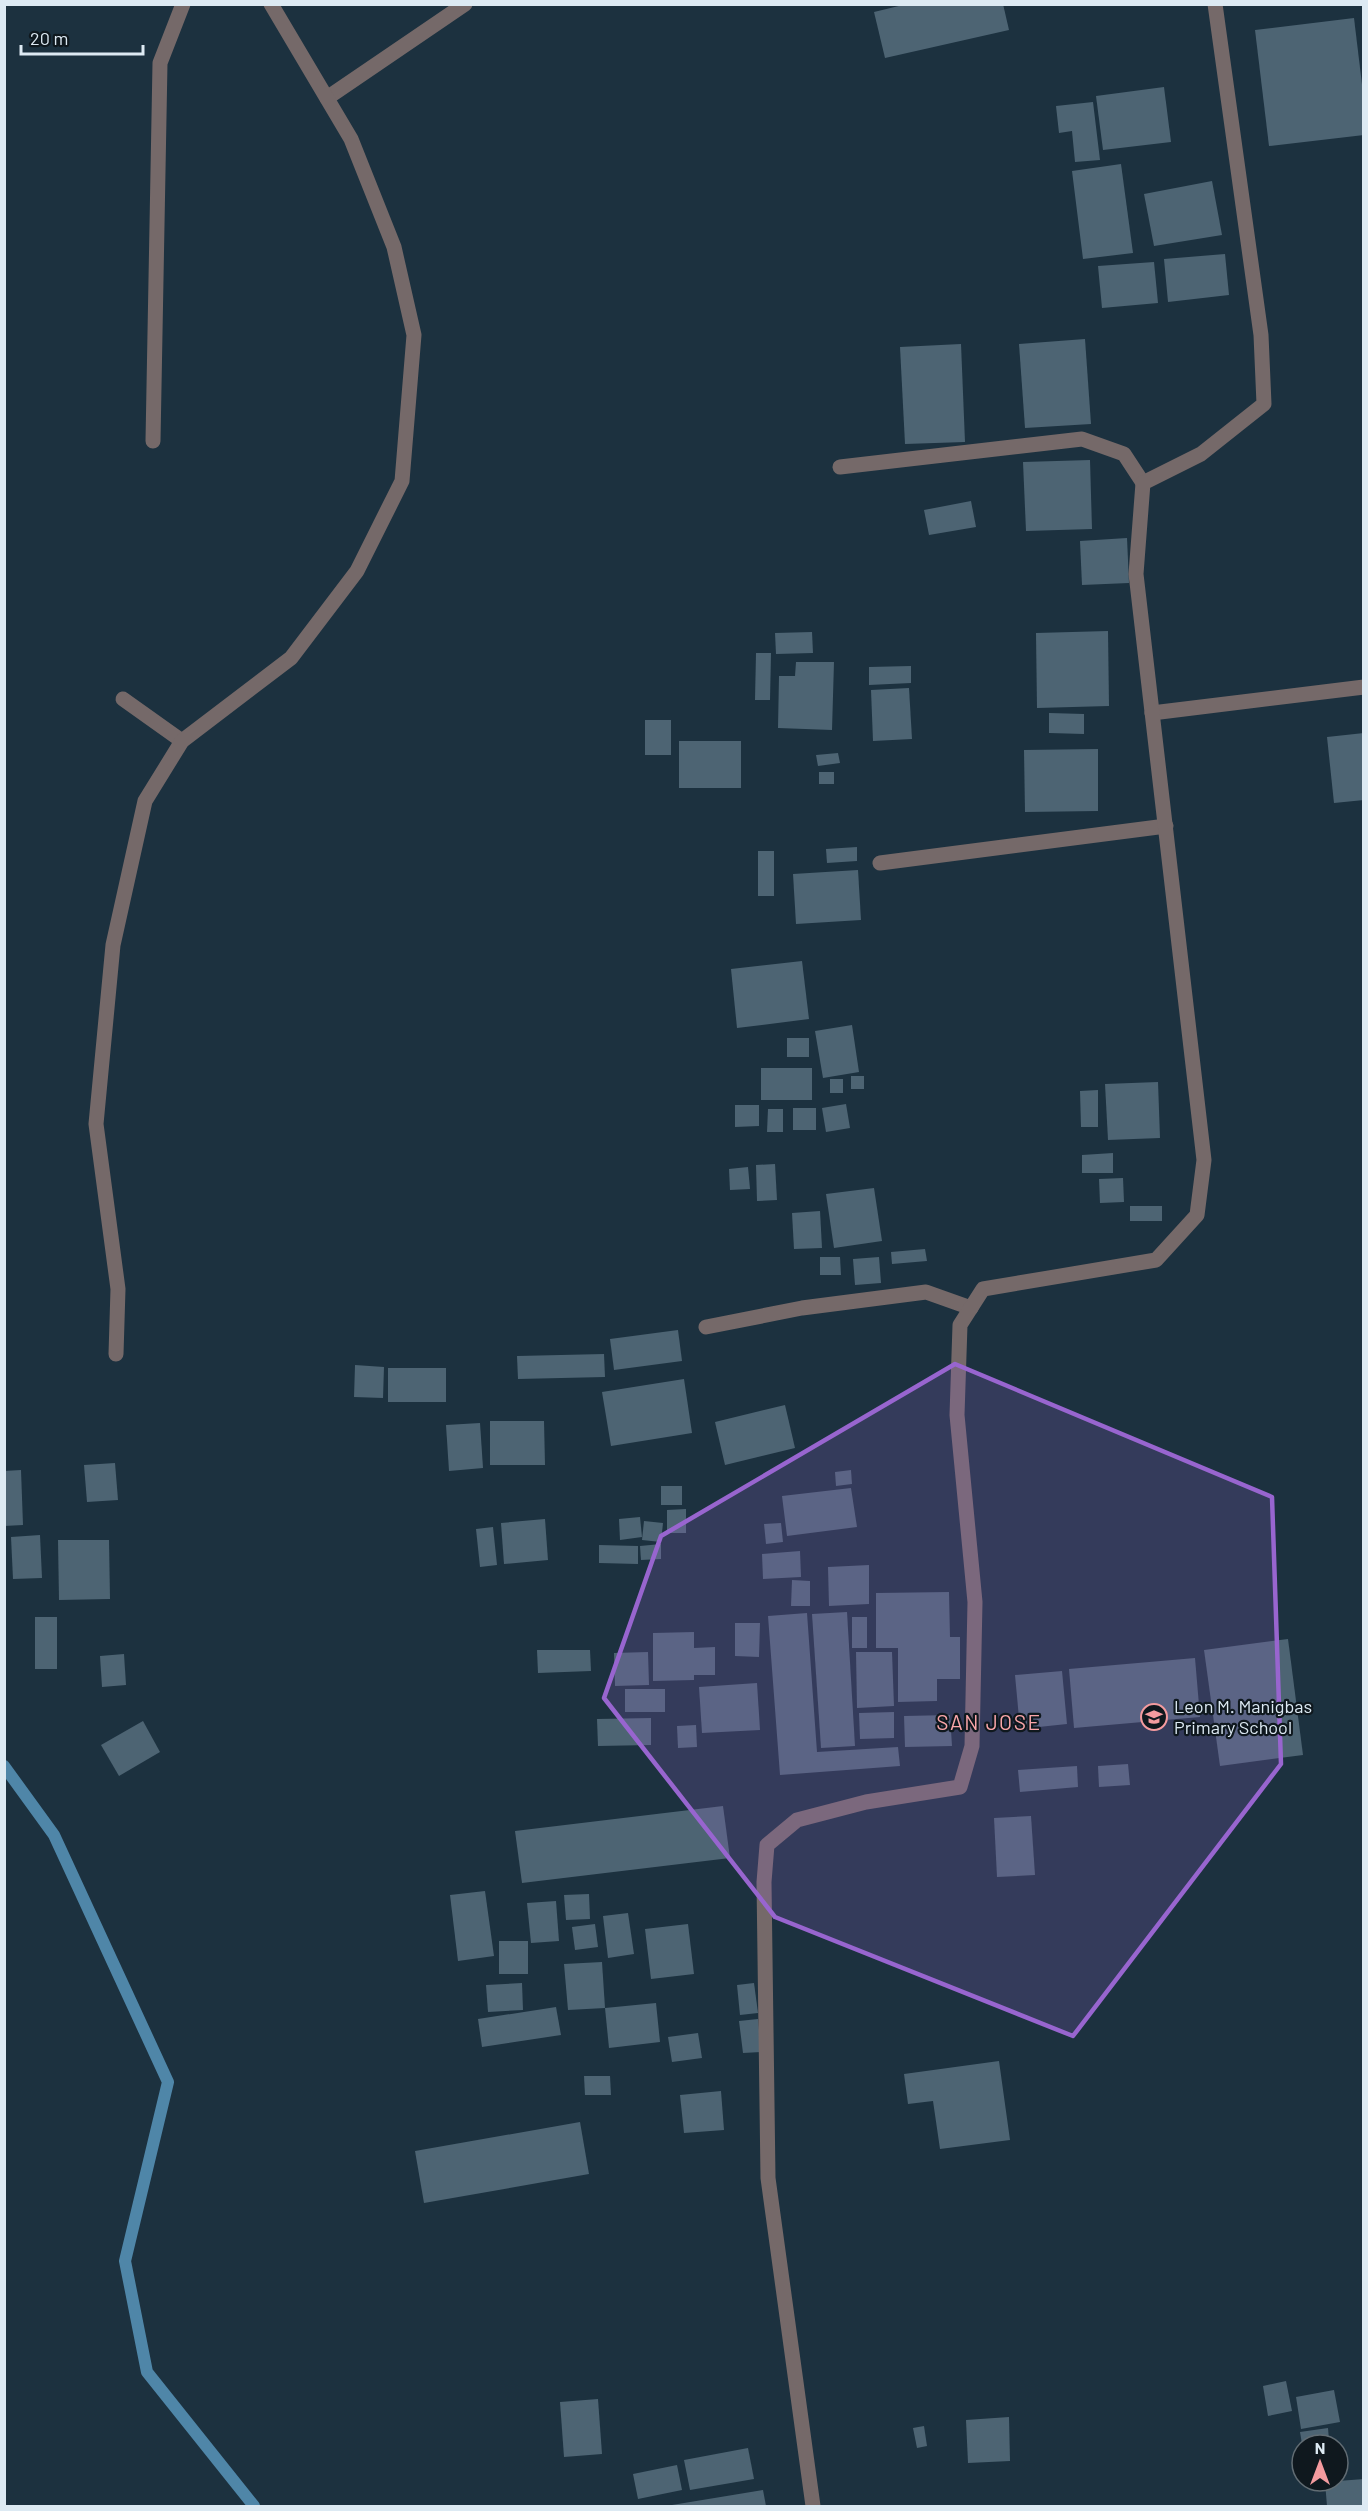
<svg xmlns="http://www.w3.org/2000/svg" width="1368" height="2511" font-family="Barlow,sans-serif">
<rect width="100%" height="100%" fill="#1c313f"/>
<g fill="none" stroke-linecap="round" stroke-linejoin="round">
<polyline stroke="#4f86a8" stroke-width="12" points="4,1766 54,1835 168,2082 125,2261 147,2372 254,2506"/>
</g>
<g fill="#4d6473">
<polygon points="907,4 1003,4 1009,30 885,58 874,12"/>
<polygon points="1354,18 1364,101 1364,135 1269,146 1255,30"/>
<polygon points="1164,87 1171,142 1103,150 1096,96"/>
<polygon points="1093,102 1100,160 1075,162 1072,131 1059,133 1056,106"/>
<polygon points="1121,164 1133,253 1083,259 1072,171"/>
<polygon points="1212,181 1222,235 1154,246 1144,194"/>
<polygon points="1225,254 1229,295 1168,302 1164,259"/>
<polygon points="1154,262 1158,303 1102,308 1098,266"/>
<polygon points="1085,339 1091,424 1025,428 1019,344"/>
<polygon points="961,344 965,442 905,444 900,347"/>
<polygon points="1090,460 1092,529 1026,531 1023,462"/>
<polygon points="971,501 976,527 929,535 924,510"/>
<polygon points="1127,538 1129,583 1082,585 1080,541"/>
<polygon points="1108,631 1109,706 1037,708 1036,633"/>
<polygon points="812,632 813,653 776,654 775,633"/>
<polygon points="756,653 771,653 770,700 755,700"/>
<polygon points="796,662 834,662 832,730 778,728 779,676 795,676"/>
<polygon points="911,666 911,683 869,685 869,667"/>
<polygon points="909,688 912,739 873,741 871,690"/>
<polygon points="1049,713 1084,714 1084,734 1049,733"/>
<rect x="645" y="720" width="26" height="35"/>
<polygon points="1364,733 1364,800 1334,803 1327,737"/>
<rect x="679" y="741" width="62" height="47"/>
<polygon points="1098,749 1098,811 1025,812 1024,750"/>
<polygon points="838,753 840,763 818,766 816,755"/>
<rect x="819" y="772" width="15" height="12"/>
<polygon points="857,847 857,861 827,863 826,849"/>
<rect x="758" y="851" width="16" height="45"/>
<polygon points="858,870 861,920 796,924 793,874"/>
<polygon points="802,961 809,1019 737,1028 731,969"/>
<polygon points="852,1025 859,1072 823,1078 815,1031"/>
<rect x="787" y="1038" width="22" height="19"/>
<rect x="761" y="1068" width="51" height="32"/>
<rect x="851" y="1076" width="13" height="13"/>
<rect x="830" y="1079" width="13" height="14"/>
<polygon points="1158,1082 1160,1138 1108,1140 1105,1084"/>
<polygon points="1098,1090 1098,1127 1081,1127 1080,1091"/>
<polygon points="846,1104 850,1128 826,1132 822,1108"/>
<polygon points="735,1105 759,1105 759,1126 735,1127"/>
<rect x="793" y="1108" width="23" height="22"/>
<polygon points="768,1109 783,1109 783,1132 767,1132"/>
<polygon points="1113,1153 1113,1173 1082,1173 1082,1155"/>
<polygon points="775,1164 777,1200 757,1201 756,1165"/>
<polygon points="748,1167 750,1189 730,1190 729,1169"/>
<polygon points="1123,1178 1124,1202 1100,1203 1099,1179"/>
<polygon points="874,1188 882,1241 834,1248 826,1194"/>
<rect x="1130" y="1206" width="32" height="15"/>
<polygon points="820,1211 822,1248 794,1249 792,1213"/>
<polygon points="925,1249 927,1261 892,1264 891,1252"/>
<polygon points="820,1257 840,1257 841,1275 820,1275"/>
<polygon points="879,1257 881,1283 855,1285 853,1259"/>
<polygon points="678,1330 682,1361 614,1370 610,1339"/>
<polygon points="604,1354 605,1377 518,1379 517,1356"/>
<polygon points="355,1365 384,1367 383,1398 354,1397"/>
<rect x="388" y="1368" width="58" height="34"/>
<polygon points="684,1379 692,1433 611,1446 602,1392"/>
<polygon points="785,1405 795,1448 725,1465 715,1422"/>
<polygon points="490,1421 544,1421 545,1465 490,1465"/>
<polygon points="480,1423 483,1468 449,1471 446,1425"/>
<polygon points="115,1463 118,1500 87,1502 84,1465"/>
<polygon points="21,1470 23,1525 4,1526 4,1471"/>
<polygon points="851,1470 852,1484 836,1486 835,1472"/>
<rect x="661" y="1486" width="21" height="19"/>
<polygon points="851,1488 857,1527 787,1536 782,1496"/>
<polygon points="686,1509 686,1533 667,1533 667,1510"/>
<polygon points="640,1517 642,1537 620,1540 619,1519"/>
<polygon points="545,1519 548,1560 504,1564 501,1523"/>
<polygon points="644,1521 663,1523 661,1542 642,1540"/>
<polygon points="781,1523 783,1542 766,1544 764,1524"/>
<polygon points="493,1527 497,1565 480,1567 476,1529"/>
<polygon points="40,1535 42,1578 13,1579 11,1537"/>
<polygon points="58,1540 109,1540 110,1599 59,1600"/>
<polygon points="661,1544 661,1559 641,1560 640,1546"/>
<polygon points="599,1545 638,1546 638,1564 599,1563"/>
<polygon points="800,1551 801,1577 763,1579 762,1554"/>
<polygon points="869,1565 869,1604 829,1606 828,1567"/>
<polygon points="792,1580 810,1581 810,1606 791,1606"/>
<polygon points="949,1592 950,1637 960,1637 960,1679 937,1679 937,1701 898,1702 898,1648 876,1648 876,1593"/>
<polygon points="847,1612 855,1746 821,1748 812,1614"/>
<polygon points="807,1613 817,1752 898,1747 900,1766 780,1775 768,1616"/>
<rect x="35" y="1617" width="22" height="52"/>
<rect x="852" y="1617" width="15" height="31"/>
<polygon points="735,1623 760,1623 759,1657 735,1656"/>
<polygon points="694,1632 694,1648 715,1647 715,1675 694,1675 694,1680 653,1681 653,1633"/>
<polygon points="1288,1639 1303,1755 1220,1766 1204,1650"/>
<polygon points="537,1650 590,1650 591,1671 538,1673"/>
<polygon points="648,1652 649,1685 615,1686 614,1653"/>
<polygon points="856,1652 892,1652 894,1706 857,1708"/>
<polygon points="124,1654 126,1685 102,1687 100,1656"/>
<polygon points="1195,1658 1200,1717 1074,1728 1069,1669"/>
<polygon points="1062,1671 1067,1724 1020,1729 1015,1675"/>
<polygon points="757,1683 760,1730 702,1733 699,1687"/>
<rect x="625" y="1689" width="40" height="23"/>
<polygon points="894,1712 894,1738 860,1739 859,1713"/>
<polygon points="950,1715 952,1746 905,1747 904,1716"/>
<polygon points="651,1718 651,1745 598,1746 597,1719"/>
<polygon points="143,1721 160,1752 119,1776 101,1745"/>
<polygon points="696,1725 697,1747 678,1748 677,1726"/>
<polygon points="1128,1764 1130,1785 1099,1787 1098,1766"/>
<polygon points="1077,1766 1078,1787 1020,1792 1018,1770"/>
<polygon points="723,1806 730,1858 522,1883 515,1831"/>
<polygon points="1031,1816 1035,1875 997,1877 994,1818"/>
<polygon points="485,1891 494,1956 458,1961 450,1895"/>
<polygon points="589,1894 590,1919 566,1920 564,1895"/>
<polygon points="556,1901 559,1941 531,1943 527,1903"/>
<polygon points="628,1913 634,1954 608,1958 603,1916"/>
<polygon points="595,1924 598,1947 575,1950 572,1927"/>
<polygon points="688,1924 694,1974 651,1979 645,1929"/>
<rect x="499" y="1941" width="29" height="33"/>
<polygon points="602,1962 605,2008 568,2010 564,1964"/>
<polygon points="522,1983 523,2010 488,2012 486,1985"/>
<polygon points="754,1983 758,2013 740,2015 737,1985"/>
<polygon points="656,2003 660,2042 609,2048 605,2008"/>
<polygon points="556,2007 561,2035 482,2047 478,2019"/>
<polygon points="758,2019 761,2052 743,2053 739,2021"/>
<polygon points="698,2033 702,2058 672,2062 668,2037"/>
<polygon points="999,2061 1010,2140 940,2149 933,2101 908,2104 904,2074"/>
<polygon points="584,2076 610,2076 611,2095 585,2095"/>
<polygon points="721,2091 724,2130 684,2133 680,2095"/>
<polygon points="580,2122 589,2174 424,2203 415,2151"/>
<polygon points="1286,2381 1292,2411 1268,2416 1263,2386"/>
<polygon points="1334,2390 1340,2422 1301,2429 1296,2397"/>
<polygon points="598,2399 602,2454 564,2457 560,2402"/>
<polygon points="1009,2417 1010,2461 968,2463 966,2420"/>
<polygon points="924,2426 927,2446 917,2448 913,2428"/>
<polygon points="1328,2428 1329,2440 1302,2444 1300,2432"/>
<polygon points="748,2448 754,2479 690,2490 684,2460"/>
<polygon points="677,2465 682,2490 638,2499 633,2474"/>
<polygon points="1364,2479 1364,2506 1327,2506 1325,2482"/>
<polygon points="763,2490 766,2506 673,2506 672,2505"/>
</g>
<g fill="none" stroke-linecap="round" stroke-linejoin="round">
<g stroke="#756969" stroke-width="15">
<polyline points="327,98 465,4"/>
<polyline points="153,441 160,63 183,4"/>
<polyline points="840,467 1082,439 1124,454 1143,483"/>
<polyline points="123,699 182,741"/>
<polyline points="1152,713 1364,687"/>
<polyline points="880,863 1166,826"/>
<polyline points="706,1327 802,1308 926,1292 971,1308"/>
<polyline points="116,1354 118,1289 96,1124 113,945 145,801 182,741 291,658 357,571 402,481 414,335 394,247 351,139 271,4"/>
<polyline points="813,2506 768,2178 764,1882 767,1845 797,1820 866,1802 960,1787 972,1746 975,1602 957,1415 960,1325 983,1289 1156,1260 1197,1215 1204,1160 1136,574 1143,483 1201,454 1264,404 1261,335 1215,4"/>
</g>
</g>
<path fill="#9865cf" fill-opacity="0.2" stroke="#9865cf" stroke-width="4.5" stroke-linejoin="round" d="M955 1364 1272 1497 1281 1764 1073 2036 775 1917 604 1698 661 1536Z"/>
<defs>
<symbol id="school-ring" viewBox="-11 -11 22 22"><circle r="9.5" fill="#0f181e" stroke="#f49b9f" stroke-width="1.5"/><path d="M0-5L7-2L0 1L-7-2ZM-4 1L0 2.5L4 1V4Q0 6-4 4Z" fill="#f49b9f"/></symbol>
</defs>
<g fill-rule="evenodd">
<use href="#school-ring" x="1139" y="1702" width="30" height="30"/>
</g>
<g text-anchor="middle" stroke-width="4.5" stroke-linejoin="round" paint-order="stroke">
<g font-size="18" fill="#ddeaf3" stroke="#0f181e" text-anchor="start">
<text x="1174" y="1713">Leon M. Manigbas<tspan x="1174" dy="21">Primary School</tspan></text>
</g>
<g font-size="21" letter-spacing="1.5" fill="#faa6a9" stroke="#0f181e">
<text x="989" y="1730">SAN JOSE</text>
</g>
</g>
<rect width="1368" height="2511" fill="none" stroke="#ddeaf3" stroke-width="12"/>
<g transform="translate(1320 2463)"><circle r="28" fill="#0f181e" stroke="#616c73" stroke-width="1.5"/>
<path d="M0-4.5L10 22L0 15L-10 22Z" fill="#f49b9f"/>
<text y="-9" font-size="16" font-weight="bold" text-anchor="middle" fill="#ddeaf3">N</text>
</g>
<path d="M21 45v9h122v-9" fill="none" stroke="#ddeaf3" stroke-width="3"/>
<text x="30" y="45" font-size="18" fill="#ddeaf3" stroke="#0f181e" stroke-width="4.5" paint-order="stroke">20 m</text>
</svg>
